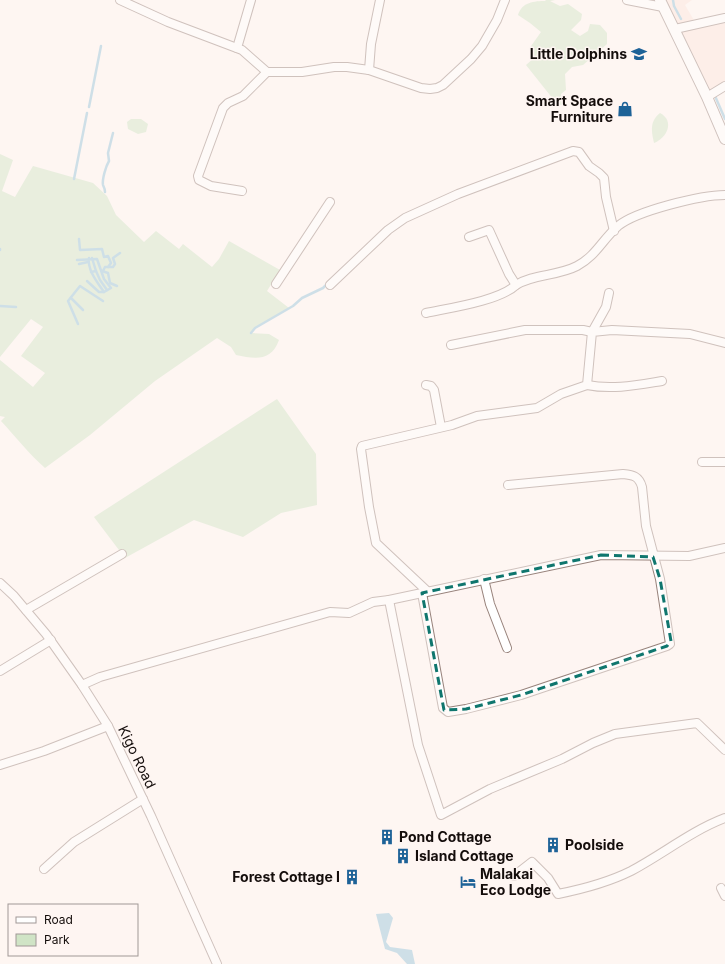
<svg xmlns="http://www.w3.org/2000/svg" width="725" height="964" font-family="Inter,sans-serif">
<rect width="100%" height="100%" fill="#fef5f2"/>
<g fill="#fde5dc">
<polygon points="665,0 692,0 685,5 695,22 678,26"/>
<polygon points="725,19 725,83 710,91 681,31"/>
</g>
<g fill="#d0e4c6">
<path d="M545 0H555L550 1 560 6 568 4 582 14 581 20 571 30 580 36 588 31 590 24 600 25 607 33V44L583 65 572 67 565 74 566 90 561 94 562 105 557 104 526 65 534 58 529 49 541 32 530 23 518 15C522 2 534 1 546 1Z"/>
<path d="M660 113C675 121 667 138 654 143 651 130 650 121 660 113Z"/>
<polygon points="131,119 141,119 148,124 146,132 138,134 128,129 127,122"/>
<path d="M0 154 13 160 2 191 15 197 33 166 93 183 107 196 116 215 144 242 156 231 179 249 183 244 212 267 219 259 229 241 280 270 267 291 289 308 255 328 251 333 269 334 279 340C271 362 255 359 236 355L231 347 217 338 155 381 90 435 45 468C29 454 16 437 1 421L5 417 0 416V360L33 387 45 373 21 356 43 327 31 319 0 357Z"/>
<polygon points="277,399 316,454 317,505 281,513 243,537 194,520 125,558 94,517"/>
</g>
<polygon fill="#95c4da" points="389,913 393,918 386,942 390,947 412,950 415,964 407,964 397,953 385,949 376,914"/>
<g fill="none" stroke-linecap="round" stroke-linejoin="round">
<g stroke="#95c4da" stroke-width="2.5">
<polyline points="673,0 674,6 681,19"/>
<polyline points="715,96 725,119"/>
<polyline points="89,107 101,46"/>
<polyline points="74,179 87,113"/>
<path d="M105 192C105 189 104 187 103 185 102 179 106 166 109 161L108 153 113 133"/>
<polyline points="79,239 80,250 102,249 104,257 108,256 111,263 108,267 105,267 103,271"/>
<polyline points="0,249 0,250"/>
<polyline points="92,258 96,271"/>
<path d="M77 260 97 259 104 279 111 288 104 292C98 283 87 270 89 258"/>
<polyline points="79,264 88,262"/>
<polyline points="108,267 113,267 115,264 113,258 120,253"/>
<polyline points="102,271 108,273 110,283 117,286"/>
<polyline points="91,272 96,271 100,280 107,290"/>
<polyline points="87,281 99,292 104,292"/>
<polyline points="71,298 83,310"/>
<polyline points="0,306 16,307"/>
<polyline points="78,324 68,301 80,286 103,301"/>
<polyline points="251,333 255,328 293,306 302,298 323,288 328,283"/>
</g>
<defs>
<g id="minor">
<polyline points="120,0 168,22 242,50 267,72 302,72 334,67 347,67 369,70 421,88 430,89 437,88 443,85 471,59 482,46 497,20 505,0"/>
<polyline points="627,0 663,7"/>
<polyline points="675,29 725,18"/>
<polyline points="237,48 251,0"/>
<polyline points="369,70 371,44 380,0"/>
<polyline points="707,97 725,86"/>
<polyline points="242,191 211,186 199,180 198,176 223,108 228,103 243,96 267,72"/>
<path d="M469 237 489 230 509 274 516 285C533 274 558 276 577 266 596 256 602 240 618 226 636 211 701 195 725 195"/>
<polyline points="276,284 330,202"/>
<polyline points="330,285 388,230 405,218 458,194 573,151 579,152 589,166 599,173 604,178 606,197 614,231"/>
<path d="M426 313C449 308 499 301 516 285"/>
<polyline points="451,345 525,330 583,330 592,332 606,307 609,293"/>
<polyline points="426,385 431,386 434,390 441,427"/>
<path d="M587 385C612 390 637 385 662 381"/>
<polyline points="702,462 725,462"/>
<polyline points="725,548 689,556 601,555 389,600 418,745 441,815 490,789 562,759 593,743 615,734 697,723 725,750"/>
<polyline points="484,579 490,604 507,648"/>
<polyline points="0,583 14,596 46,634 82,685 108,726 151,816 217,964"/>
<polyline points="427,591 376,543 369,507 361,449 362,446 452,425 477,416 537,408 561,394 587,385 592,332 612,330 690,334 725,343"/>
<path d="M422 593 443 708 448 712 466 709 521 695 667 646 670 644 660 579 646 526 642 487C639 476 633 475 623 474L508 485"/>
<polyline points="26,610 122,554"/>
<polyline points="0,671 51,640"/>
<polyline points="82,685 100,677 330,612 349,613 373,602 389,600"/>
<polyline points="0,765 44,751 108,726"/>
<polyline points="44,869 74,842 143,799"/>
<path d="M514 876 532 862 548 878 558 894C583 889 609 882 631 871 663 854 691 831 725 818"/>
<polyline points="721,888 725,896"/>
</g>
<polyline id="major" points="660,0 707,97 725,139"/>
</defs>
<use href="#minor" stroke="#98837c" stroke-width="10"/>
<use href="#major" stroke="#98837c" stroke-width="12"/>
<use href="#minor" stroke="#fff" stroke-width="8"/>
<use href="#major" stroke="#fff" stroke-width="10"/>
</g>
<path d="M0 0H725V964H0ZM601 555 653 557 660 579 671 641 667 646 521 695 466 709 444 710 422 593Z" fill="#fef5f2" fill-opacity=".55" fill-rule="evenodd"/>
<path fill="none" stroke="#0f766e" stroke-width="3" stroke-dasharray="8 5" stroke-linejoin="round" d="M601 555 653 557 660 579 671 641 667 646 521 695 466 709 444 710 422 593Z"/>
<defs>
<symbol id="school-bare" viewBox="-9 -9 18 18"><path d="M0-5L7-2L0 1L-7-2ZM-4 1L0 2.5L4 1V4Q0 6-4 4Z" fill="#1d6297" stroke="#fef5f2" stroke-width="2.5" paint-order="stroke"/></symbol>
<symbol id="shop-bare" viewBox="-9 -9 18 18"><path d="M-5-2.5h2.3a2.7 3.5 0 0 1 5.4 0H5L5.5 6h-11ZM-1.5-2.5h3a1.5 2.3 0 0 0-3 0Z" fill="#1d6297" stroke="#fef5f2" stroke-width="2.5" paint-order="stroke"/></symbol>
<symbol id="building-bare" viewBox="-9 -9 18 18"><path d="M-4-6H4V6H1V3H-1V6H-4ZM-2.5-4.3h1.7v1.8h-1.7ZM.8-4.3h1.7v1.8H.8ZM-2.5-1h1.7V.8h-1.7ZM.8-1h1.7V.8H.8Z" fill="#1d6297" stroke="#fef5f2" stroke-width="2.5" paint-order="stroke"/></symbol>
<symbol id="hotel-bare" viewBox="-9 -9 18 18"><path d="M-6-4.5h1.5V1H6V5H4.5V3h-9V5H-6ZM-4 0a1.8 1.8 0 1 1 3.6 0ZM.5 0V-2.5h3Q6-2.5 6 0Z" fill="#1d6297" stroke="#fef5f2" stroke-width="2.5" paint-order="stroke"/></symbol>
</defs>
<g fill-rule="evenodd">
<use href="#school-bare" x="628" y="43" width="22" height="22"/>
<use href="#shop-bare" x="614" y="98" width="22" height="22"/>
<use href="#building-bare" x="376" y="826" width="22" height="22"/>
<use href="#building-bare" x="542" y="834" width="22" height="22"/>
<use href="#building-bare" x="392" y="845" width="22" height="22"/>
<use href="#building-bare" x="341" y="866" width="22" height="22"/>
<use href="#hotel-bare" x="457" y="871" width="22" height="22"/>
</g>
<g text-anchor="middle" stroke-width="3" stroke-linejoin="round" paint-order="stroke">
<g font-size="14" font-weight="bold" fill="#140d0b" stroke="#fef5f2" text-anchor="start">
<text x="627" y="59" text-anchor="end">Little Dolphins</text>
<text x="613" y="106" text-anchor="end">Smart Space<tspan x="613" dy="16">Furniture</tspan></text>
<text x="399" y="842">Pond Cottage</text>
<text x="565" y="850">Poolside</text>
<text x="415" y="861">Island Cottage</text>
<text x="480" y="879">Malakai<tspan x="480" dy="16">Eco Lodge</tspan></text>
<text x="340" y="882" text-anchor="end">Forest Cottage I</text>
</g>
<g font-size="14" fill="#140d0b" stroke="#fef5f2">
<text transform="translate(137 757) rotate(64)" y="5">Kigo Road</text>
</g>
</g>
<rect x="8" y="904" width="130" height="52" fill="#fef5f2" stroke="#a09896"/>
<rect x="16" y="917" width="20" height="6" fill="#ffffff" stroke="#a09896"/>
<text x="44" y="924" font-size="12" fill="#140d0b">Road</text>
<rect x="16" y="934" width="20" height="12" fill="#d0e4c6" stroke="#a09896"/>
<text x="44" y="944" font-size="12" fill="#140d0b">Park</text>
</svg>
